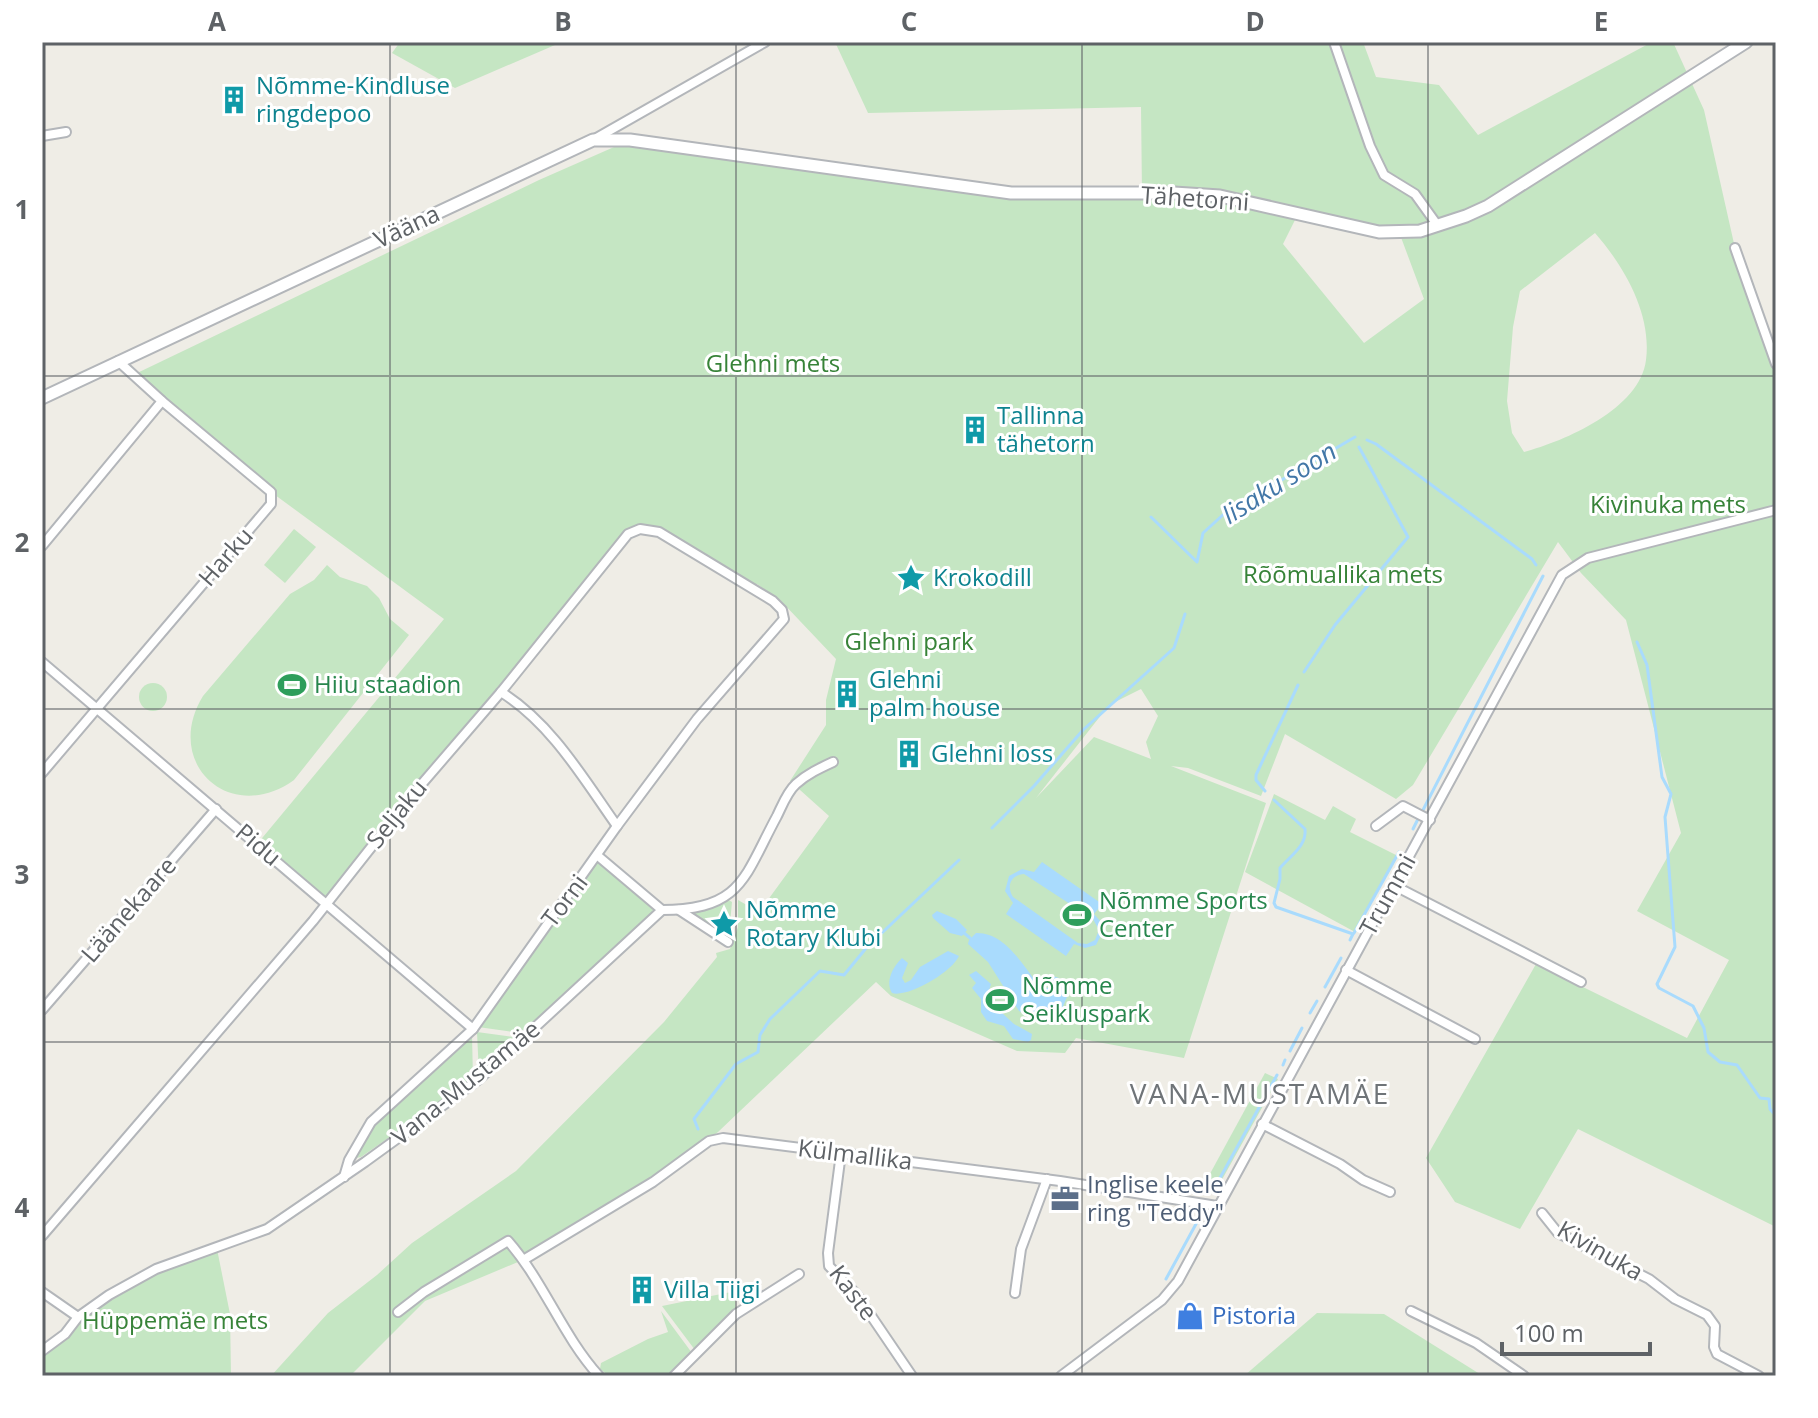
<svg xmlns="http://www.w3.org/2000/svg" width="1818" height="1418" font-family="'Open Sans',sans-serif">
<rect width="100%" height="100%" fill="#efede6"/>
<g fill="#c5e6c3" fill-rule="evenodd">
<polygon points="400,42 562,42 455,88 392,53"/>
<path d="M835 42H1363L1376 77 1439 85 1478 135 1652 42H1673L1704 110 1735 248 1776 364V1227L1578 1129 1520 1229 1455 1202 1426 1158 1536 964 1687 1038 1729 960 1637 911 1681 833 1626 620 1581 573 1558 542 1413 785 1396 799 1285 734 1261 796 1188 768 1171 766 1266 803 1184 1058 1076 1038 1065 1053 1017 1051 891 996 876 982 718 1132 653 1182 525 1259 425 1301 350 1376H271L328 1313 377 1275 412 1243 516 1171 664 1022 717 957 716 953 730 949 738 927V900L759 912 829 816 790 781 826 725V700L836 659 781 601 757 584 752 587 659 532 640 529 628 534 324 903 258 843 444 619 271 492 133 375 539 180 630 140 1011 193 1142 194 1141 107 868 113ZM1298 214 1399 232 1424 299 1364 343 1283 244ZM1595 233C1624 266 1652 314 1646 360 1640 409 1565 441 1524 452L1512 433 1507 401 1513 327 1520 291ZM1141 689 1158 716 1146 742 1151 759 1094 737 1036 798 1109 705Z"/>
<polygon points="294,529 316,547 285,583 264,565"/>
<path d="M327 565 340 577 367 586 379 598 390 619 409 635 294 780C230 826 162 763 203 696L290 594 314 580Z"/>
<circle cx="153" cy="697" r="14"/>
<polygon points="1274,794 1325,820 1333,806 1356,819 1350,832 1398,856 1355,932 1245,872"/>
<polygon points="598,861 652,905 653,913 527,1034 478,1027"/>
<polygon points="727,899 732,902 729,934 726,935 693,918 692,914"/>
<polygon points="477,1032 521,1038 479,1075"/>
<polygon points="472,1035 473,1079 361,1157 356,1158 375,1124"/>
<polygon points="1265,1073 1278,1079 1214,1194 1200,1192"/>
<polygon points="217,1249 230,1314 231,1376 42,1376 42,1351 112,1294 153,1272"/>
<polygon points="736,1291 735,1312 695,1350 662,1306"/>
<polygon points="661,1311 692,1353 670,1376 609,1376 600,1369 601,1363 648,1339 668,1332"/>
<polygon points="1317,1313 1384,1314 1483,1376 1244,1376"/>
</g>
<g fill="#a9dbfd" fill-rule="evenodd">
<path d="M1042 862 1102 904 1094 914 1101 922 1103 931 1096 945 1085 948 1074 944 1066 956 1006 914 1013 903 1005 891 1009 876 1022 869 1034 872ZM1024 874 1093 919 1099 930 1095 940 1087 944 1078 943 1013 897C1006 886 1011 875 1024 874Z"/>
<polygon points="937,911 956,919 967,930 962,936 950,933 933,918 932,915"/>
<path d="M976 933C1007 932 1025 970 1043 990L1049 987 1048 977 1050 975 1059 978 1067 997 1061 1011 1036 1021 1019 1011 988 962 968 944 969 940Z"/>
<path d="M948 951 959 956C952 972 908 998 892 993 885 981 893 967 902 958L908 963 902 978 905 983 911 980 920 967Z"/>
<polygon points="976,971 991,984 987,997 989,1001 1014,1024 1032,1034 1031,1040 1028,1042 1013,1039 1004,1026 987,1021 981,1012 981,999 972,988 976,983 969,975"/>
</g>
<g fill="none" stroke-linecap="round" stroke-linejoin="round">
<g stroke="#a9dbfd" stroke-width="3">
<polyline points="1367,440 1376,444 1532,559 1536,565"/>
<polyline points="1151,517 1197,562 1203,533 1225,513 1355,437"/>
<polyline points="1637,642 1647,665 1662,777 1671,794 1665,817 1675,947 1657,984 1659,988 1693,1006 1704,1028 1708,1052 1720,1062 1737,1065 1760,1098 1769,1099 1770,1109 1776,1116"/>
<polyline points="1304,672 1335,625 1408,537 1359,447"/>
<polyline points="1265,791 1256,780 1256,775 1298,685"/>
<path d="M1274 800 1305 829C1307 846 1290 856 1280 868V879L1274 903 1276 907 1353 934 1350 940"/>
<polyline points="1423,810 1543,576"/>
<polyline points="992,828 1034,786 1083,730 1174,648 1185,614"/>
<polyline points="1413,829 1418,819"/>
<polyline points="964,933 970,938"/>
<polyline points="1354,933 1399,852"/>
<polyline points="1325,987 1341,958"/>
<polyline points="1310,1013 1317,1001"/>
<polyline points="1290,1051 1302,1028"/>
<polyline points="1283,1065 1285,1060"/>
<polyline points="698,1129 694,1119 736,1064 758,1052 760,1035 770,1019 820,971 844,975 867,947 959,860"/>
<polyline points="1215,1187 1277,1075"/>
<polyline points="1166,1279 1202,1213"/>
</g>
<defs>
<g id="minor">
<polyline points="1334,42 1370,146 1384,175 1415,194 1438,226"/>
<polyline points="42,136 66,132"/>
<polyline points="593,140 765,42"/>
<polyline points="1735,248 1776,364"/>
<polyline points="42,546 162,401"/>
<polyline points="42,662 473,1029"/>
<path d="M501 692C552 724 583 778 617 826"/>
<polyline points="42,773 271,504 271,492 162,401 118,361"/>
<polyline points="1376,826 1403,806 1430,820"/>
<polyline points="598,856 662,910"/>
<polyline points="1393,885 1581,982"/>
<polyline points="679,910 728,942"/>
<polyline points="1346,970 1475,1039"/>
<polyline points="42,1010 216,809"/>
<polyline points="1262,1124 1340,1164 1363,1180 1390,1192"/>
<polyline points="841,1153 828,1253 829,1266 857,1295 912,1376"/>
<polyline points="1542,1213 1558,1233 1649,1279 1675,1299 1707,1315 1715,1326 1714,1347 1717,1354 1759,1376"/>
<polyline points="42,1236 313,921 414,793 501,692 628,534 640,529 659,532 773,601 782,610 784,619 697,719 617,826 473,1029 371,1122 349,1160 344,1177"/>
<polyline points="525,1259 653,1182 709,1141 723,1138 1060,1181 1217,1206"/>
<polyline points="42,1292 78,1317"/>
<polyline points="1015,1293 1021,1249 1047,1179"/>
<polyline points="1411,1311 1476,1343 1524,1376"/>
<path d="M398 1312 424 1292 508 1241C544 1282 562 1335 599 1376"/>
<path d="M42 1351 65 1334 78 1317 109 1295 156 1269 267 1229 365 1162 478 1080 662 910C742 910 744 877 777 816 782 806 787 792 796 784 807 774 820 768 833 762"/>
<polyline points="674,1376 736,1314 799,1274"/>
<polyline points="1061,1376 1162,1300 1178,1281 1562,575 1588,558 1776,510"/>
</g>
<polyline id="tertiary" points="42,398 593,140 630,140 1011,193 1174,193 1220,196 1379,232 1420,231 1466,216 1488,206 1746,42"/>
</defs>
<use href="#minor" stroke="#b3b6ba" stroke-width="12"/>
<use href="#tertiary" stroke="#b3b6ba" stroke-width="15"/>
<use href="#minor" stroke="#fff" stroke-width="8"/>
<use href="#tertiary" stroke="#fff" stroke-width="11"/>
</g>
<path fill="none" stroke="#5e6266" stroke-width="2" stroke-opacity="0.55" d="M390 42V1376M736 42V1376M1082 42V1376M1428 42V1376M42 376H1776M42 709H1776M42 1042H1776"/>
<defs>
<symbol id="building-bare" viewBox="-9 -9 18 18"><path d="M-4-6H4V6H1V3H-1V6H-4ZM-2.5-4.3h1.7v1.8h-1.7ZM.8-4.3h1.7v1.8H.8ZM-2.5-1h1.7V.8h-1.7ZM.8-1h1.7V.8H.8Z" fill="#0f9aa8" stroke="#fff" stroke-width="2.5" paint-order="stroke"/></symbol>
<symbol id="sight-bare" viewBox="-9 -9 18 18"><path d="M0-6L1.8-2.2L6-1.7L2.9 1.2L3.7 5.4L0 3.3L-3.7 5.4L-2.9 1.2L-6-1.7L-1.8-2.2Z" fill="#0f9aa8" stroke="#fff" stroke-width="2.5" paint-order="stroke"/></symbol>
<symbol id="stadium-bare" viewBox="-9 -9 18 18"><path d="M0-5a6.5 5 0 1 0 0 10a6.5 5 0 1 0 0-10ZM-3.5-1.8h7v3.6h-7Z" fill="#2e9e5b" stroke="#fff" stroke-width="2.5" paint-order="stroke"/></symbol>
<symbol id="office-bare" viewBox="-9 -9 18 18"><path d="M-6-3h4V-5.5h4V-3h4V5H-6ZM-1-4.5V-3h2v-1.5ZM-6 0V1H6V0Z" fill="#5c6f8a" stroke="#fff" stroke-width="2.5" paint-order="stroke"/></symbol>
<symbol id="shop-bare" viewBox="-9 -9 18 18"><path d="M-5-2.5h2.3a2.7 3.5 0 0 1 5.4 0H5L5.5 6h-11ZM-1.5-2.5h3a1.5 2.3 0 0 0-3 0Z" fill="#3f7fe0" stroke="#fff" stroke-width="2.5" paint-order="stroke"/></symbol>
</defs>
<g fill-rule="evenodd">
<use href="#building-bare" x="214" y="80" width="40" height="40"/>
<use href="#building-bare" x="955" y="410" width="40" height="40"/>
<use href="#sight-bare" x="891" y="558" width="40" height="40"/>
<use href="#stadium-bare" x="272" y="665" width="40" height="40"/>
<use href="#building-bare" x="827" y="674" width="40" height="40"/>
<use href="#building-bare" x="889" y="734" width="40" height="40"/>
<use href="#stadium-bare" x="1057" y="895" width="40" height="40"/>
<use href="#sight-bare" x="704" y="904" width="40" height="40"/>
<use href="#stadium-bare" x="980" y="980" width="40" height="40"/>
<use href="#office-bare" x="1045" y="1179" width="40" height="40"/>
<use href="#building-bare" x="622" y="1270" width="40" height="40"/>
<use href="#shop-bare" x="1170" y="1296" width="40" height="40"/>
</g>
<g text-anchor="middle" stroke-width="6" stroke-linejoin="round" paint-order="stroke">
<g font-size="24" fill="#0d838f" stroke="#fff" text-anchor="start">
<text x="256" y="94">Nõmme-Kindluse<tspan x="256" dy="28">ringdepoo</tspan></text>
<text x="997" y="424">Tallinna<tspan x="997" dy="28">tähetorn</tspan></text>
<text x="933" y="586">Krokodill</text>
<text x="869" y="688">Glehni<tspan x="869" dy="28">palm house</tspan></text>
<text x="931" y="762">Glehni loss</text>
<text x="746" y="918">Nõmme<tspan x="746" dy="28">Rotary Klubi</tspan></text>
<text x="664" y="1298">Villa Tiigi</text>
</g>
<g font-size="24" fill="#5e6266" stroke="#fff">
<text transform="translate(1195 199) rotate(4)" y="8">Tähetorni</text>
<text transform="translate(407 227) rotate(-25)" y="8">Vääna</text>
<text transform="translate(226 557) rotate(-49)" y="8">Harku</text>
<text transform="translate(397 814) rotate(-51)" y="8">Seljaku</text>
<text transform="translate(258 845) rotate(40)" y="8">Pidu</text>
<text transform="translate(1388 895) rotate(-61)" y="8">Trummi</text>
<text transform="translate(565 901) rotate(-53)" y="8">Torni</text>
<text transform="translate(129 910) rotate(-49)" y="8">Läänekaare</text>
<text transform="translate(466 1083) rotate(-39)" y="8">Vana-Mustamäe</text>
<text transform="translate(855 1155) rotate(7)" y="8">Külmallika</text>
<text transform="translate(1600 1251) rotate(30)" y="8">Kivinuka</text>
<text transform="translate(853 1293) rotate(53)" y="8">Kaste</text>
</g>
<g font-size="24" fill="#378338" stroke="#fff">
<text x="773" y="372">Glehni mets</text>
<text x="1668" y="513">Kivinuka mets</text>
<text x="1343" y="583">Rõõmuallika mets</text>
<text x="909" y="650">Glehni park</text>
<text x="175" y="1329">Hüppemäe mets</text>
</g>
<g font-size="24" fill="#27864d" stroke="#fff" text-anchor="start">
<text x="314" y="693">Hiiu staadion</text>
<text x="1099" y="909">Nõmme Sports<tspan x="1099" dy="28">Center</tspan></text>
<text x="1022" y="994">Nõmme<tspan x="1022" dy="28">Seikluspark</tspan></text>
</g>
<g font-size="24" fill="#4e5e75" stroke="#fff" text-anchor="start">
<text x="1087" y="1193">Inglise keele<tspan x="1087" dy="28">ring "Teddy"</tspan></text>
</g>
<g font-size="24" fill="#366cbe" stroke="#fff" text-anchor="start">
<text x="1212" y="1324">Pistoria</text>
</g>
<g font-size="26" font-style="italic" fill="#4277a7" stroke="#fff">
<text transform="translate(1279 483) rotate(-32)" y="9">Iisaku soon</text>
</g>
<g font-size="28" letter-spacing="2" fill="#6f7478" stroke="#fff">
<text x="1260" y="1104">VANA-MUSTAMÄE</text>
</g>
</g>
<rect width="1818" height="1418" fill="none" stroke="#ffffff" stroke-width="88"/>
<path d="M1502 1342v12h148v-12" fill="none" stroke="#5e6266" stroke-width="4"/>
<text x="1514" y="1342" font-size="24" fill="#5e6266" stroke="#ffffff" stroke-width="6" paint-order="stroke">100 m</text>
<rect x="44" y="44" width="1730" height="1330" fill="none" stroke="#5e6266" stroke-width="3"/>
<g font-size="26" text-anchor="middle" font-weight="bold" fill="#5e6266">
<text x="217" y="31">A</text>
<text x="563" y="31">B</text>
<text x="909" y="31">C</text>
<text x="1255" y="31">D</text>
<text x="1601" y="31">E</text>
<text x="22" y="219">1</text>
<text x="22" y="552">2</text>
<text x="22" y="884">3</text>
<text x="22" y="1217">4</text>
</g>
</svg>
